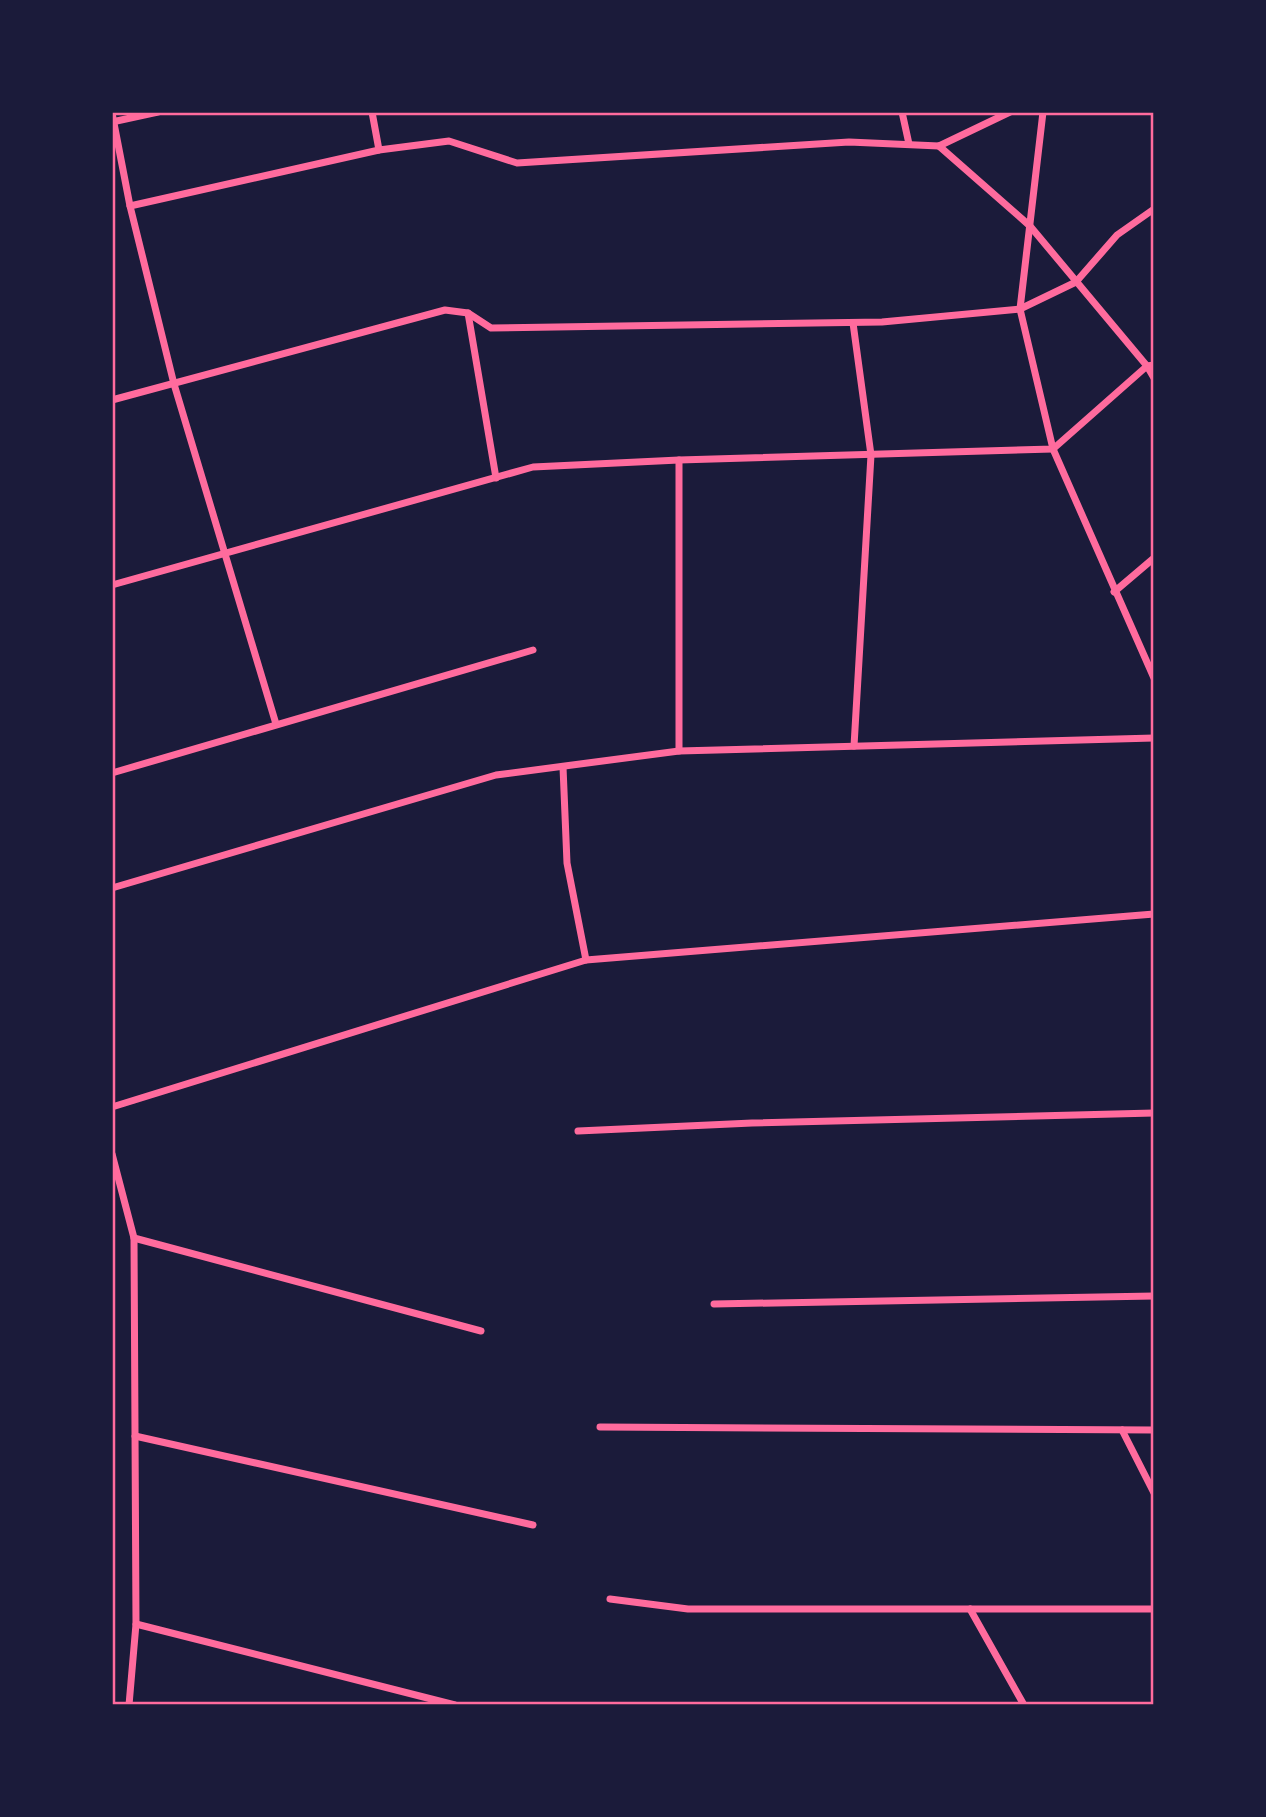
<svg xmlns="http://www.w3.org/2000/svg" width="1266" height="1817" font-family="Raleway,sans-serif">
<rect width="100%" height="100%" fill="#1b1b3a"/>
<g fill="none" stroke-linecap="round" stroke-linejoin="round">
<g stroke="#ff6b9d" stroke-width="7">
<polyline points="372,112 379,150"/>
<polyline points="902,112 909,144"/>
<polyline points="1043,112 1020,309 1053,449 1154,678"/>
<polyline points="112,113 130,206 174,384 276,724"/>
<polyline points="112,122 158,112"/>
<polyline points="939,146 1030,226 1147,366 1154,378"/>
<polyline points="130,206 379,150 449,141 517,163 849,142 939,146 1010,112"/>
<polyline points="468,313 496,478"/>
<polyline points="853,323 871,455 854,746"/>
<polyline points="112,400 445,310 468,313 491,328 882,322 1020,309 1076,282 1117,235 1154,209"/>
<polyline points="679,460 679,751"/>
<polyline points="112,585 533,467 679,460 1053,449 1147,366 1154,365"/>
<polyline points="1114,592 1154,558"/>
<polyline points="563,767 567,863 586,960"/>
<polyline points="112,773 533,650"/>
<polyline points="112,888 496,775 679,751 1154,738"/>
<polyline points="112,1107 586,960 1154,914"/>
<polyline points="578,1131 752,1123 1154,1113"/>
<polyline points="112,1154 134,1238 136,1624 129,1705"/>
<polyline points="134,1238 481,1331"/>
<polyline points="714,1304 1154,1296"/>
<polyline points="600,1427 1154,1430"/>
<polyline points="1122,1430 1154,1493"/>
<polyline points="135,1436 533,1525"/>
<polyline points="610,1599 688,1609 1154,1609"/>
<polyline points="970,1609 1024,1705"/>
<polyline points="136,1624 455,1705"/>
</g>
</g>
<rect width="1266" height="1817" fill="none" stroke="#1b1b3a" stroke-width="228"/>
<rect x="114" y="114" width="1038" height="1589" fill="none" stroke="#ff6b9d" stroke-width="2.5"/>
</svg>
